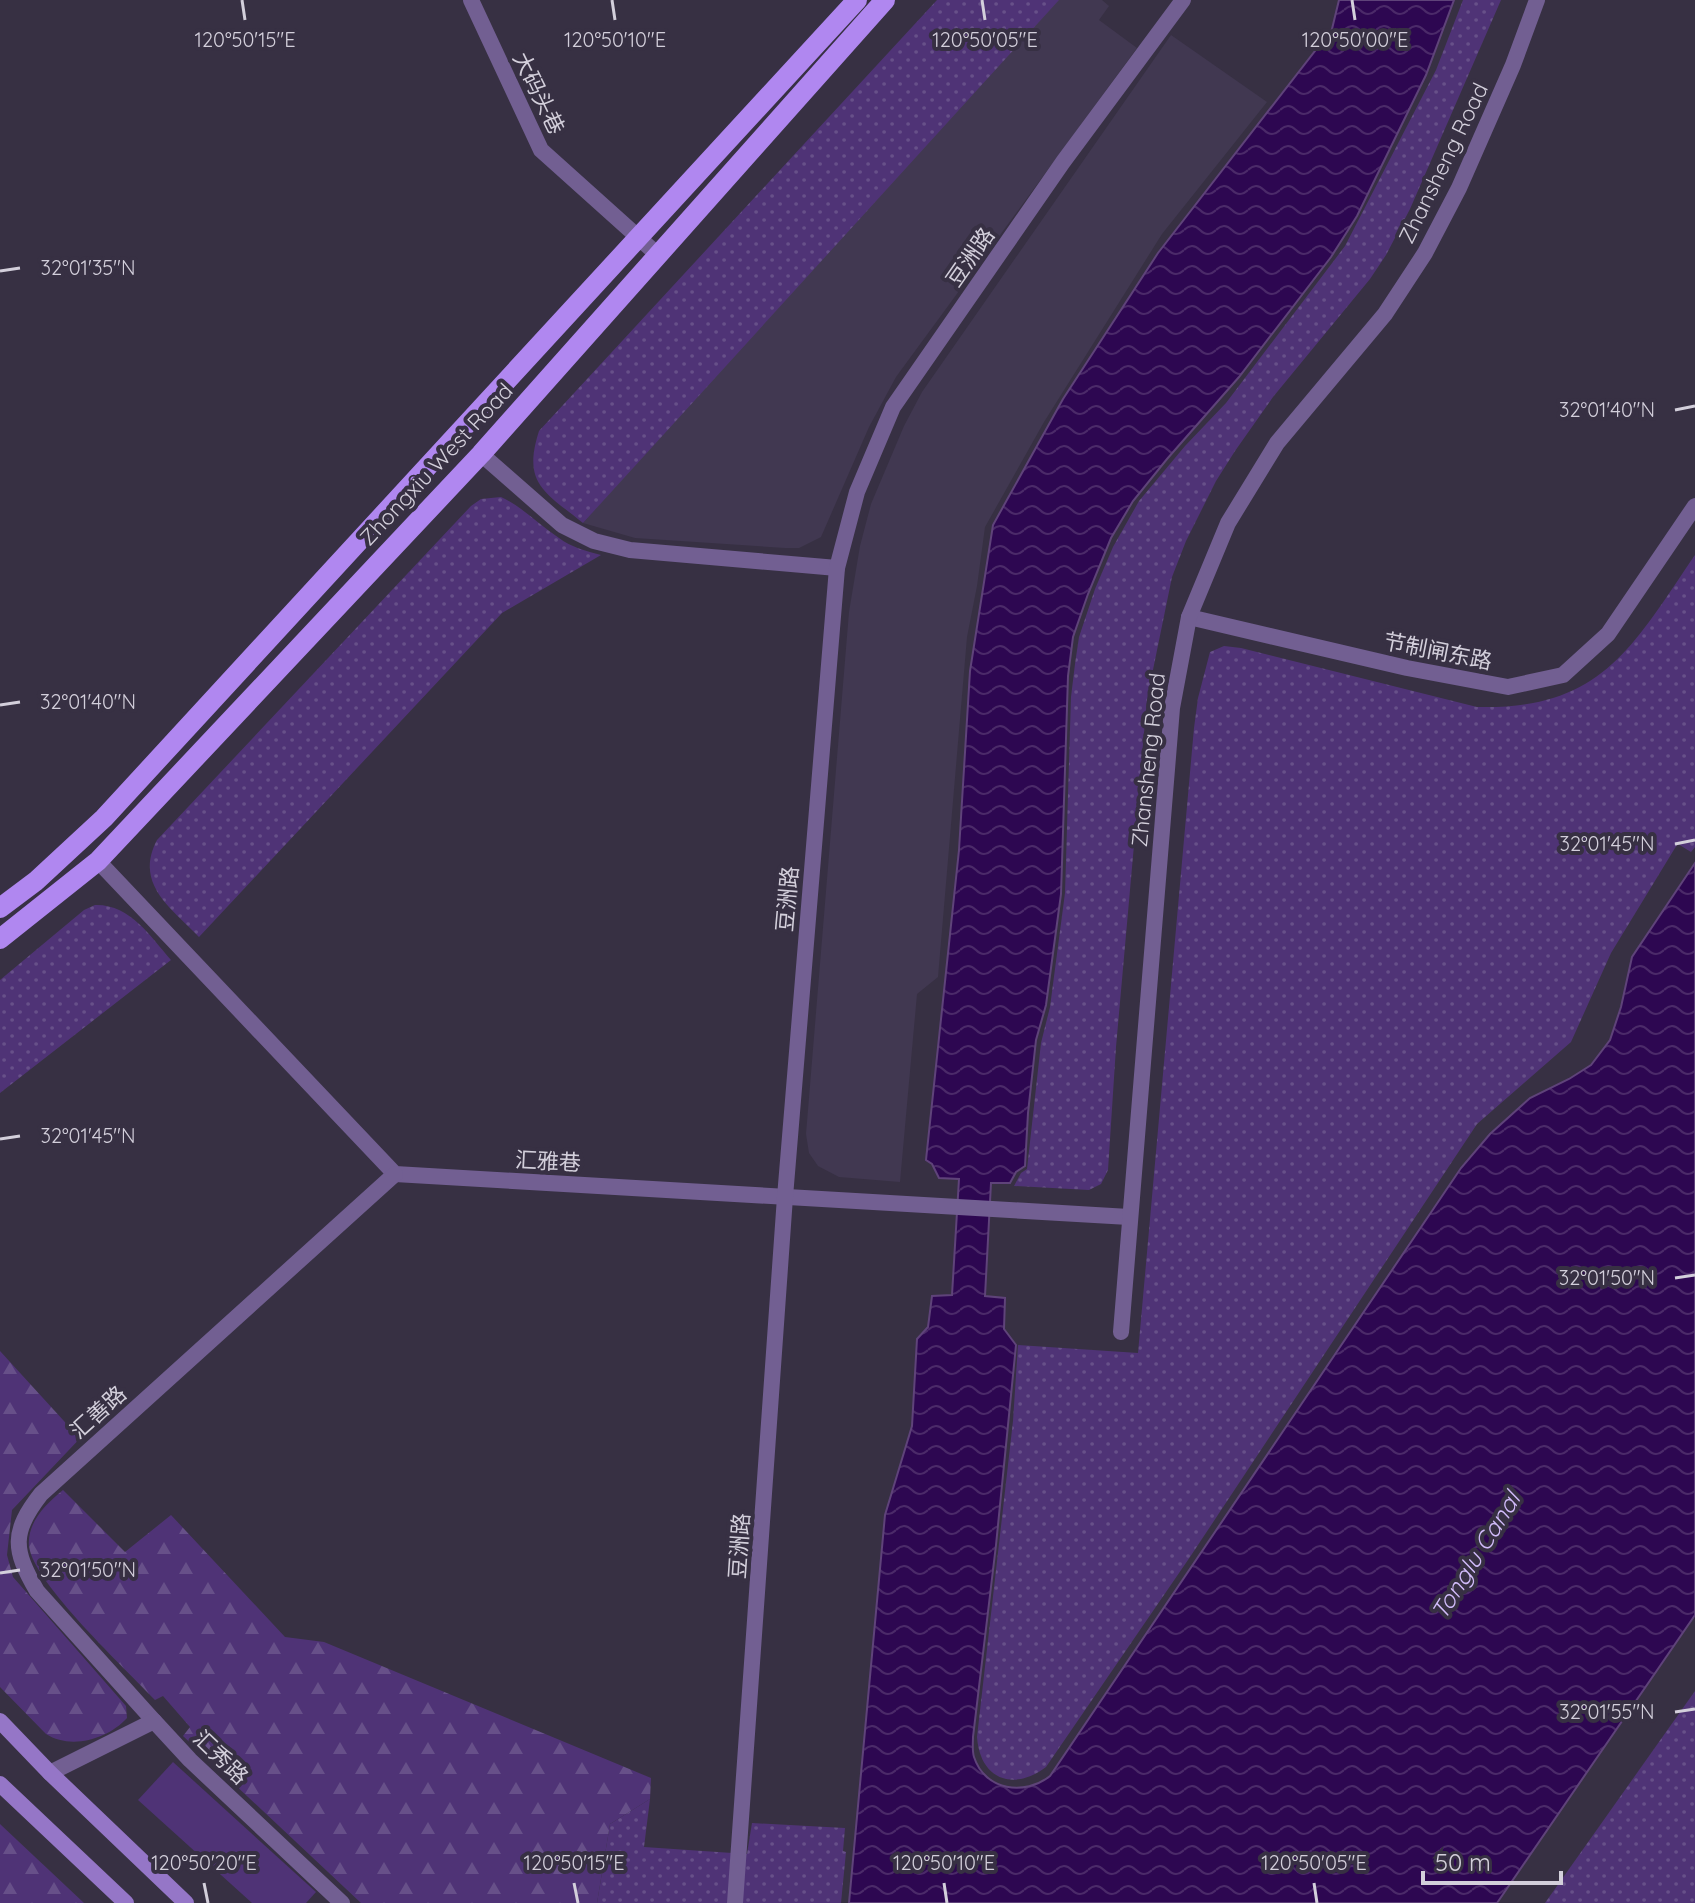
<svg xmlns="http://www.w3.org/2000/svg" width="1695" height="1903" font-family="Quicksand,'Noto Sans SC',sans-serif">
<defs>
<pattern id="green-dots" width="8" height="8" patternUnits="userSpaceOnUse" patternTransform="scale(2)"><rect width="8" height="8" fill="#4f3376"/><path d="M2 2h.1M6 6h.1" fill="none" stroke="#675089" stroke-width="1.8" stroke-linecap="round"/></pattern>
<pattern id="forest-firs" width="22" height="20" patternUnits="userSpaceOnUse" patternTransform="scale(2)"><rect width="22" height="20" fill="#4f3376"/><path d="M5 1l3.5 6h-7zM16 11l3.5 6h-7z" fill="#675089"/></pattern>
<pattern id="water-waves" width="16" height="10" patternUnits="userSpaceOnUse" patternTransform="scale(2)"><rect width="16" height="10" fill="#2d0751"/><path d="M0 5q4-4 8 0t8 0" fill="none" stroke="#4b2a69"/></pattern>
</defs>
<rect width="100%" height="100%" fill="#373043"/>
<g fill="#413851">
<polygon points="1057,0 1102,0 1109,6 1099,20 1137,48 896,377 869,427 821,537 799,548 785,548 635,538 583,523 827,246"/>
<polygon points="1171,35 1267,102 1162,234 1044,422 985,527 977,586 967,637 938,977 917,994 900,1182 839,1177 818,1166 809,1153 806,1134 849,612 860,546 871,504 904,426 922,392"/>
</g>
<g fill="url(#green-dots)">
<path d="M937 0H1059L583 523C545 492 522 484 539 431Z"/>
<polygon points="1463,0 1501,0 1410,209 1386,255 1370,279 1273,397 1235,451 1216,481 1186,541 1172,577 1147,699 1116,1047 1108,1170 1101,1184 1089,1190 1014,1186 1021,1173 1027,1169 1041,1043 1050,1007 1065,893 1071,697 1075,664 1079,637 1095,589 1113,547 1139,501 1185,446 1226,403 1345,246 1436,70"/>
<path d="M501 497C523 507 539 525 559 538 571 547 586 551 601 555L502 613 199 937C171 908 134 884 157 840L471 506 481 499Z"/>
<path d="M1695 555V847L1691 852 1678 844 1675 848 1611 953 1571 1042 1477 1124 1190 1557 1046 1767C1013 1792 980 1779 977 1737L1013 1421 1018 1345 1138 1353 1194 728 1198 698 1210 652 1224 646 1241 648 1477 707C1602 710 1632 647 1695 555Z"/>
<path d="M95 905C130 904 150 936 171 960L0 1093V980L84 910Z"/>
<polygon points="1695,1691 1695,1903 1545,1903"/>
<polygon points="650,1799 644,1847 747,1854 752,1823 845,1828 843,1851 846,1852 841,1903 597,1903 610,1824"/>
</g>
<g fill="url(#forest-firs)">
<path d="M0 1351 74 1432 83 1426 86 1432 12 1510 7 1555 13 1577 126 1706 127 1718C108 1739 71 1750 46 1734L0 1687Z"/>
<path d="M63 1490 125 1552 171 1515 285 1637 324 1642 651 1778 650 1799 610 1824 597 1903H361L183 1736 190 1727 163 1696 155 1700C127 1670 33 1583 29 1546 27 1522 46 1504 63 1490Z"/>
<polygon points="0,1824 84,1903 0,1903"/>
</g>
<polygon fill="#4f3376" points="173,1762 316,1892 306,1903 252,1903 138,1800"/>
<path fill="url(#water-waves)" stroke="#5f437a" stroke-width="2" d="M1339 0H1454L1426 75 1357 216 1331 257 1239 377 1167 459 1133 501 1111 538 1088 594 1073 637 1068 676 1061 894 1046 1005 1036 1040 1028 1113 1025 1166 1016 1172 1010 1183H991L985 1296 1005 1298 1004 1329 1016 1345 996 1545 973 1737C973 1743 972 1751 974 1757 985 1791 1025 1796 1050 1776L1461 1168 1490 1134 1530 1098 1569 1079 1591 1065 1610 1040 1621 1007 1632 957 1695 863V1615L1497 1903H849L885 1515 912 1426 917 1339 928 1327 932 1296 952 1295 959 1179 939 1178 932 1164 926 1160 959 850 970 671 993 525 1063 399 1158 253 1332 29Z"/>
<g fill="none" stroke-linecap="round" stroke-linejoin="round">
<g stroke="#725f92" stroke-width="16">
<polyline points="471,0 541,150 659,256"/>
<polyline points="481,454 562,525 594,541 630,550 837,568"/>
<polyline points="98,861 395,1174 1129,1217"/>
<path d="M154 1721 37 1591C13 1550 11 1532 41 1494L395 1174"/>
</g>
<g stroke="#725f92" stroke-width="16">
<polyline points="1189,617 1407,668 1508,687 1563,675 1608,634 1695,506"/>
<polyline points="1121,1332 1172,708 1189,617 1228,523 1277,443 1385,314 1425,253 1459,188 1513,65 1537,0"/>
<polyline points="50,1773 154,1721 190,1760 342,1903"/>
<polyline points="735,1903 785,1197 837,568 857,492 893,407 1063,162 1183,0"/>
</g>
<g stroke="#9576c7" stroke-width="16">
<polyline points="0,1721 50,1773 186,1903"/>
<polyline points="0,1784 126,1903"/>
</g>
<g stroke="#b087f0" stroke-width="20">
<polyline points="0,908 36,881 104,818 857,0"/>
<polyline points="0,939 98,861 481,454 885,0"/>
</g>
</g>
<path fill="none" stroke="#d3cfdb" stroke-width="3" d="M242 0 245 20M612 0 615 20M982 0 985 20M1352 0 1355 20M0 271 20 268M1675 410 1695 406M0 705 20 702M1675 844 1695 840M0 1139 20 1136M1675 1278 1695 1275M0 1573 20 1570M1675 1712 1695 1709M204 1883 208 1903M574 1883 578 1903M944 1883 947 1903M1314 1883 1317 1903"/>
<g text-anchor="middle" stroke-width="8" stroke-linejoin="round" paint-order="stroke">
<g font-size="22" fill="#d3cfdb" stroke="#373043">
<text transform="translate(539 93) rotate(64)" y="8">大码头巷</text>
<text transform="translate(1443 163) rotate(-64)" y="8">Zhansheng Road</text>
<text transform="translate(970 257) rotate(-55)" y="8">豆洲路</text>
<text transform="translate(436 464) rotate(-47)" y="8">Zhongxiu West Road</text>
<text transform="translate(1438 651) rotate(11)" y="8">节制闸东路</text>
<text transform="translate(1148 760) rotate(-84)" y="8">Zhansheng Road</text>
<text transform="translate(787 899) rotate(-85)" y="8">豆洲路</text>
<text transform="translate(548 1161) rotate(3)" y="8">汇雅巷</text>
<text transform="translate(98 1412) rotate(-42)" y="8">汇善路</text>
<text transform="translate(739 1546) rotate(-86)" y="8">豆洲路</text>
<text transform="translate(221 1757) rotate(44)" y="8">汇秀路</text>
</g>
<g font-size="24" font-style="italic" fill="#d1bbfa" stroke="#373043">
<text transform="translate(1476 1556) rotate(-58)" y="8">Tonglu Canal</text>
</g>
</g>
<g font-size="20" text-anchor="middle" fill="#d3cfdb" stroke="#373043" stroke-width="8" stroke-linejoin="round" paint-order="stroke">
<text x="245" y="47">120°50'15"E</text>
<text x="615" y="47">120°50'10"E</text>
<text x="985" y="47">120°50'05"E</text>
<text x="1355" y="47">120°50'00"E</text>
<text x="88" y="275">32°01'35"N</text>
<text x="1607" y="417">32°01'40"N</text>
<text x="88" y="709">32°01'40"N</text>
<text x="1607" y="851">32°01'45"N</text>
<text x="88" y="1143">32°01'45"N</text>
<text x="1607" y="1285">32°01'50"N</text>
<text x="88" y="1577">32°01'50"N</text>
<text x="1607" y="1719">32°01'55"N</text>
<text x="204" y="1870">120°50'20"E</text>
<text x="574" y="1870">120°50'15"E</text>
<text x="944" y="1870">120°50'10"E</text>
<text x="1314" y="1870">120°50'05"E</text>
</g>
<path d="M1423 1871v12h138v-12" fill="none" stroke="#d3cfdb" stroke-width="4"/>
<text x="1435" y="1871" font-size="24" fill="#d3cfdb" stroke="#373043" stroke-width="6" paint-order="stroke">50 m</text>
</svg>
